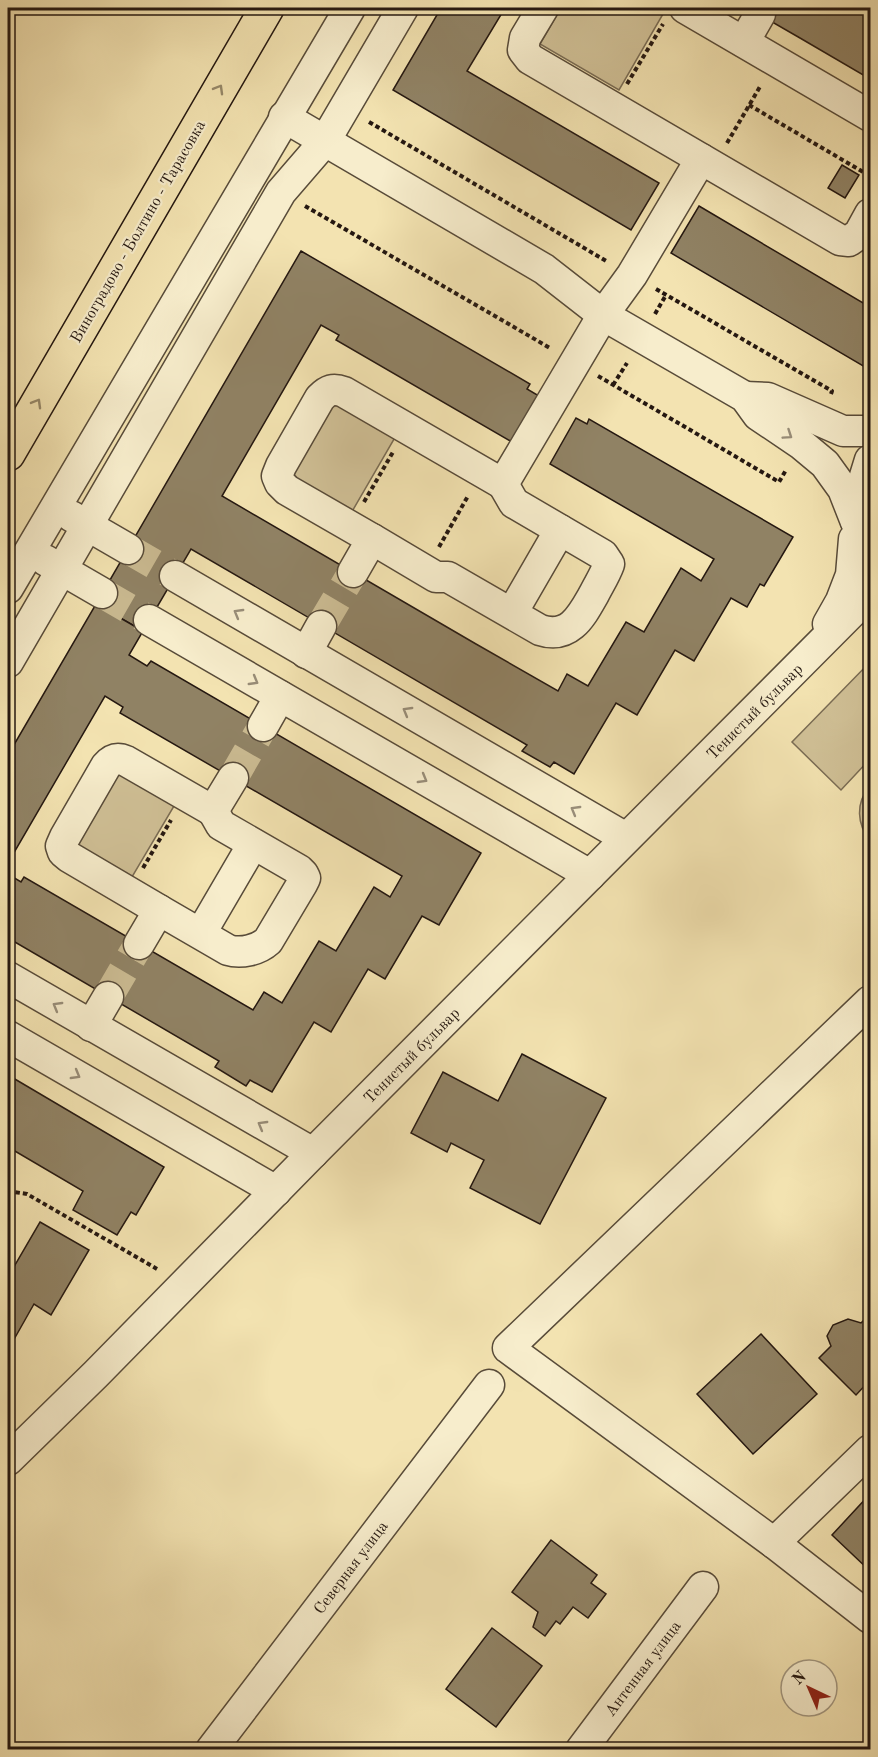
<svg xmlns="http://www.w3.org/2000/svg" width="878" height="1757" font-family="'Old Standard TT',serif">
<rect width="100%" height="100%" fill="#f3e3b1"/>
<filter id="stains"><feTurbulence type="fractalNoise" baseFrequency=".00333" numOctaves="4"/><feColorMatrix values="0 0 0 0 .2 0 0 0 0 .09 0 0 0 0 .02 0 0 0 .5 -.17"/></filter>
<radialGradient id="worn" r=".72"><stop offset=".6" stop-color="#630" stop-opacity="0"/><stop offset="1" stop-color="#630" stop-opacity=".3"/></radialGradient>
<g fill="#d0c096" stroke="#7a6c54" stroke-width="1.5">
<polygon points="561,8 652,8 663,14 619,90 540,44"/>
<polygon points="344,403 397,434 350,515 297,485 291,470 328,407"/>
<polygon points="870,662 870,759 841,790 792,742"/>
<polygon points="127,772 177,801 129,882 80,854 76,841 114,775"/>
<path d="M870 786V841C857 824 855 803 870 786Z"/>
</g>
<g fill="#908264" stroke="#251811" stroke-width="1.5">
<polygon points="441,8 505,8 467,71 659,183 631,230 393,90"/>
<polygon points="748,8 870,8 870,79 800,38"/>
<polygon points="842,165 859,175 845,198 828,188"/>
<polygon points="699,206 863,303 870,290 870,370 671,253"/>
<polygon points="301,251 530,384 527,389 539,396 512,442 336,340 339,335 321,325 222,496 476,644 558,691 567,674 588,686 626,622 644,632 681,568 701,581 714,559 550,464 576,418 587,424 589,419 793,537 764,586 760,584 747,607 731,598 694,661 675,650 637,715 616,703 574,774 554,762 550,767 522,751 527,745 191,549 143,631 96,604"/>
<polygon points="96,604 143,631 129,655 147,666 151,661 481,853 439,925 422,916 385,979 368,969 331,1032 314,1022 272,1092 250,1080 246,1086 215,1067 219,1061 8,938 8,874 21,882 24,877 253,1010 264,992 282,1003 319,941 336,951 374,887 390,897 402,876 120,713 123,707 105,696 8,863 8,755"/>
<polygon points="522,1054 606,1098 540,1224 470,1188 484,1160 451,1143 447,1152 411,1133 443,1072 498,1101"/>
<polygon points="8,1075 164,1167 136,1215 131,1212 117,1235 73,1210 83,1191 8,1147"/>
<polygon points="40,1222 89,1250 51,1315 34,1304 8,1350 8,1277"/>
<polygon points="869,1315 870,1316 870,1380 856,1395 819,1358 831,1346 827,1336 833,1325 848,1319 861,1323"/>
<polygon points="761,1334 817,1394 753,1454 697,1394"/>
<polygon points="870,1494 870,1571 832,1535"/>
<polygon points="551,1540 597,1575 591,1583 606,1594 588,1618 573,1607 560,1624 556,1621 545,1636 533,1627 538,1612 512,1592"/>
<polygon points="492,1628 542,1666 496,1727 446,1689"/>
</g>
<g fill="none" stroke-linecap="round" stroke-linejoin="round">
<g stroke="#caba91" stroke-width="30" stroke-dasharray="30 15" stroke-linecap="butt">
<polyline points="128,549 175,576"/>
<polyline points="102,593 149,620"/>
<polyline points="321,626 353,572"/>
<polyline points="233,778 263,726"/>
<polyline points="108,997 139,944"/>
</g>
<defs>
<g id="minor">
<polyline points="543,8 525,38 523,50 530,59 840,240 849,241 859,234 870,214"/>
<polyline points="685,8 870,116"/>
<polyline points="744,42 760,14"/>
<polyline points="284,117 544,269 603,315 745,397 758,415 801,444 825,464 843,489 856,522"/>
<polyline points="745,397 768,398 843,431 870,431"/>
<polyline points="71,516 128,549"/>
<polyline points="856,521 857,502 870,460"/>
<path d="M372 539 436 577H448L540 630C570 640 582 615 594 594 599 584 605 575 609 564L603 555 514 503 503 484"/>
<polyline points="45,560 102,593"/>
<path d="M353 572 372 539 287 490 280 483 277 476 281 466 320 398C328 390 333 388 344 392L503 484 603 315 632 275 701 159"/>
<polyline points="175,576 626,838"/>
<polyline points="8,588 350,8"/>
<polyline points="512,613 560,530"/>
<polyline points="149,620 590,875"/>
<polyline points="828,624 841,601 851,575 854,539"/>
<polyline points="306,653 321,626"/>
<polyline points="8,662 281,192 325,141 403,8"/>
<polyline points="263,726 280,696"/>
<path d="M159 910 228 950C241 954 258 950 268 941L302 884 305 878 303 874 299 870 221 825 213 811"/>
<polyline points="201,933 253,844"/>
<path d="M139 944 159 910 69 857 63 852 61 846 65 837 106 766C112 759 117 757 126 761L213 811 233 778"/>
<polyline points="8,977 313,1153"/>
<polyline points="870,1001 508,1348 774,1543 870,1618"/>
<polyline points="91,1026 108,997"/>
<polyline points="8,1036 276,1191"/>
<polyline points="8,1460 96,1374 313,1153 870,594"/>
<polyline points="774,1543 870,1450"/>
<polyline points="211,1750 489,1385"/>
<polyline points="581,1750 703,1587"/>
</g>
<polyline id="major" points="8,454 267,8"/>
</defs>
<use href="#minor" stroke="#584b39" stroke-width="33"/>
<use href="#major" stroke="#251811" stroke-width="36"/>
<g stroke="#251811" stroke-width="4" stroke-dasharray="4.5 3" stroke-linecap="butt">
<polyline points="627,84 663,24"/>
<polyline points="749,105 870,176"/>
<polyline points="369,122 608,262"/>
<polyline points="727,143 761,85"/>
<polyline points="305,206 550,348"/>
<polyline points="656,289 832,391 831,394"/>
<polyline points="655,314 666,295"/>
<polyline points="598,376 779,482 786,470"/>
<polyline points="613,385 627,363"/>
<polyline points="364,502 393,452"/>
<polyline points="439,547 468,496"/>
<polyline points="143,868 171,820"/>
<polyline points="8,1191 27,1194 157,1269"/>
</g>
<use href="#minor" stroke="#f7edcc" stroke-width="30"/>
<use href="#major" stroke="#f3e3b1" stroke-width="33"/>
</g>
<defs><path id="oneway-chevron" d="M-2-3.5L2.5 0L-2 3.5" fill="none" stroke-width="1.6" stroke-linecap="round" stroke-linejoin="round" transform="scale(1.5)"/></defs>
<g stroke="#968869">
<use href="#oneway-chevron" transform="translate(219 89) rotate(-60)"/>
<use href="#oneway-chevron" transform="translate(37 403) rotate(-60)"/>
</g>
<g stroke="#988d78">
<use href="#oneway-chevron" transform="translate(788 435) rotate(34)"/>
<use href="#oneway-chevron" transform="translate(238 613) rotate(-150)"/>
<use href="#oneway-chevron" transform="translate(254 681) rotate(30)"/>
<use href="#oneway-chevron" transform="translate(407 711) rotate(-150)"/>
<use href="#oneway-chevron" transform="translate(423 779) rotate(30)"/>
<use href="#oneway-chevron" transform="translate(575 810) rotate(-150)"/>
<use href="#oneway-chevron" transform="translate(57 1006) rotate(-150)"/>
<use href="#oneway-chevron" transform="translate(76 1075) rotate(30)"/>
<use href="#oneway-chevron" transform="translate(262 1125) rotate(-150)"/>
</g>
<g text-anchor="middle" stroke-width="4.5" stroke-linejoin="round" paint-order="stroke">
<g font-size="16" fill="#251811" stroke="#f7edcc">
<text transform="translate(137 231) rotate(-60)" y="6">Виноградово - Болтино - Тарасовка</text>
<text transform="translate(754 711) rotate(-45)" y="6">Тенистый бульвар</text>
<text transform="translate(411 1055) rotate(-45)" y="6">Тенистый бульвар</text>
<text transform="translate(350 1567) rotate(-53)" y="6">Северная улица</text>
<text transform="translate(642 1668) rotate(-53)" y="6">Антенная улица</text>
</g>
</g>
<rect width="878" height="1757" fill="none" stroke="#f3e3b1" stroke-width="30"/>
<rect x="9" y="9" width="860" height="1739" fill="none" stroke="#251811" stroke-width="3"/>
<rect x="15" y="15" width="848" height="1727" fill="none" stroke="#251811" stroke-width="1.5"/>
<g transform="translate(809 1688) rotate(316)"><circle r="28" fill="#f7edcc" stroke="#a39881" stroke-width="1.5"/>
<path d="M0-4.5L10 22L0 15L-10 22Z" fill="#8f2418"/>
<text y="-9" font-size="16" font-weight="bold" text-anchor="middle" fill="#251811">N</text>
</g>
<rect width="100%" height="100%" filter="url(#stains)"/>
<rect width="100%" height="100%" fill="url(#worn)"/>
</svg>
